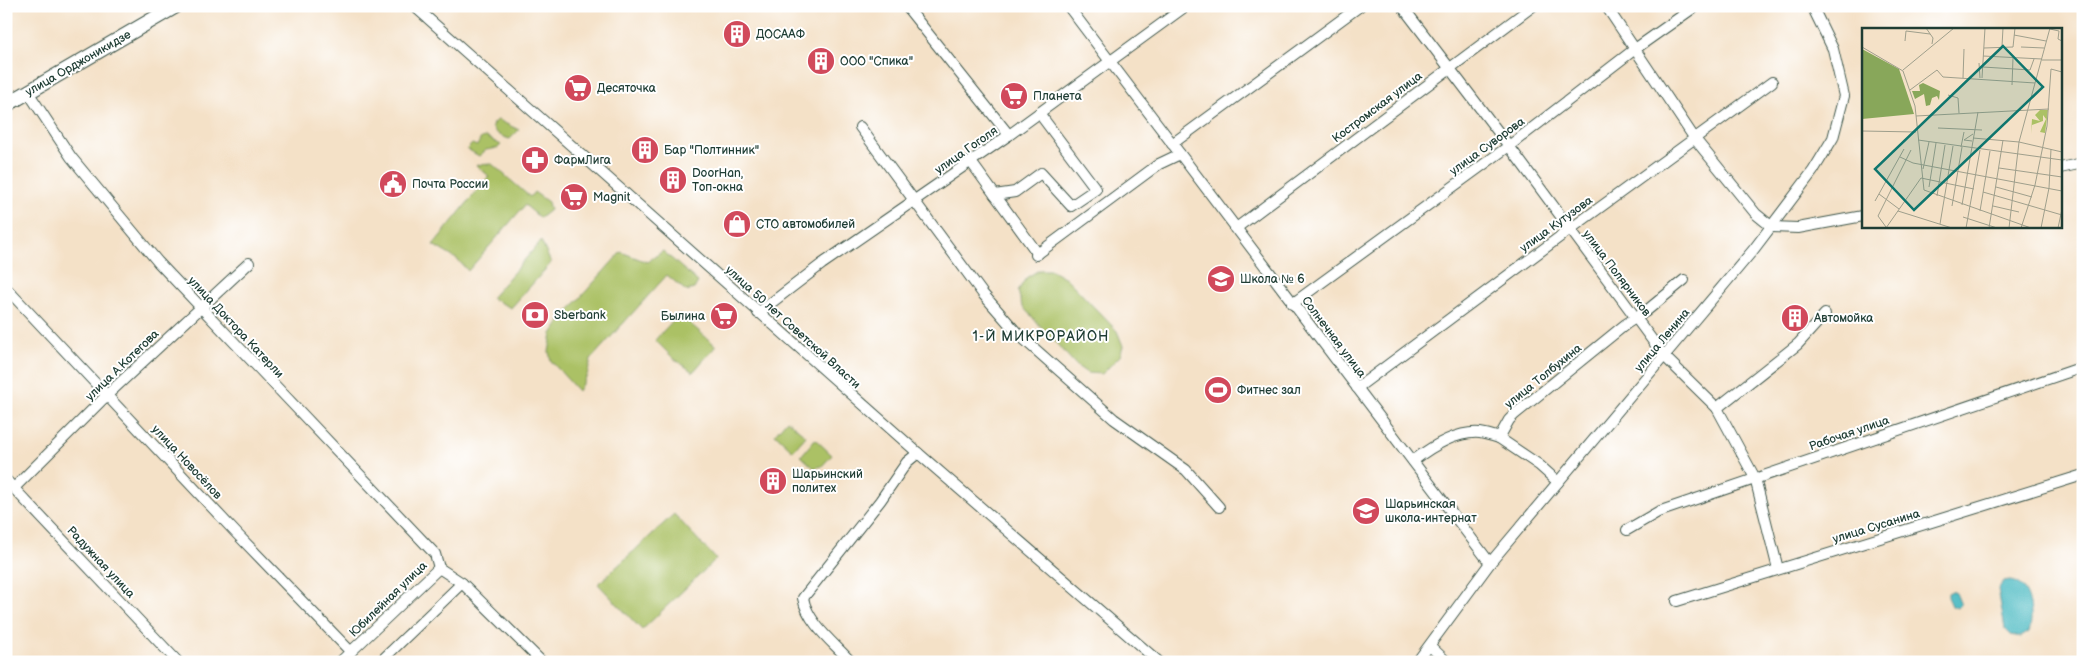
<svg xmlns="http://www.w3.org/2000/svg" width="2089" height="668" font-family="'Balsamiq Sans',sans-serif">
<rect width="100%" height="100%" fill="#fff"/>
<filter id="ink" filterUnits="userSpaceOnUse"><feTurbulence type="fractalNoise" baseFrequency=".02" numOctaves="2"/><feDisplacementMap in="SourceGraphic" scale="10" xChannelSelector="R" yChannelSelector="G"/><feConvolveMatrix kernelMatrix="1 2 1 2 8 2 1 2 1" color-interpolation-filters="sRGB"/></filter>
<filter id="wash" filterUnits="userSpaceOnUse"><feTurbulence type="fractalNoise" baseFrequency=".0096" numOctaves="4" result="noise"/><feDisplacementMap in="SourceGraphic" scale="20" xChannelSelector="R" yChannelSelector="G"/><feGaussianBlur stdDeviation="1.12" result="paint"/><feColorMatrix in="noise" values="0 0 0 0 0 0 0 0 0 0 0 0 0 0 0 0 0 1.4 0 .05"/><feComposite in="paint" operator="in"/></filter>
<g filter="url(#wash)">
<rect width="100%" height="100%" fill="#f4e1c7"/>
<g fill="#abc165" stroke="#657f4c">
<path d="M498 120 519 130 510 139C502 137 496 134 492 127L493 123Z"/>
<polygon points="486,137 501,145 498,148 486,150 479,156 467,149 472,144 477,146 481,138"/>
<polygon points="492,164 530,197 534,192 548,202 550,210 540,218 525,205 468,271 458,260 433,245 489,176 476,165"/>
<polygon points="541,241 551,263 511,308 491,298"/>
<polygon points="663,251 698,282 694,289 686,291 667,275 591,359 587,375 578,391 551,361 549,352 552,334 563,317 621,252 647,262"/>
<polygon points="1039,270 1052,270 1066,278 1117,331 1123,346 1120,356 1102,374 1087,373 1077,366 1022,306 1018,291 1026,278"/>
<polygon points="679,314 716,346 693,372 673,358 655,340"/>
<polygon points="787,420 806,436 793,451 775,434"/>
<polygon points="815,439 832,455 822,466 814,468 801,456"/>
<polygon points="674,514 716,559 642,630 598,584"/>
</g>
<g fill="#4bbac2" stroke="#357c7b">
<path d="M2010 581C2031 583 2034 616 2029 632L2021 637 2011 635 2005 629 1998 589 2003 582Z"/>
<polygon points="1952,591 1956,593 1961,605 1958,608 1952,606 1948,597 1948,593"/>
</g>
</g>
<g filter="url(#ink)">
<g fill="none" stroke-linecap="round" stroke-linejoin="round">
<defs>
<g id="minor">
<polyline points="414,6 918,453 1159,662"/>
<polyline points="906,6 1009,135"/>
<polyline points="1068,6 1490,563"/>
<polyline points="1402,6 1509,146 1664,356 1717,408 1755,478 1778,569"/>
<polyline points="1606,6 1695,139 1756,214 1772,227 1798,228 1863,216"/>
<polyline points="28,92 71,157 158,262 435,554 439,568"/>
<polyline points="860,127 983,294 1018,334 1114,419 1186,470 1219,507"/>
<polyline points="1172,144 1360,6"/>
<polyline points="971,162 995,195 1015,192 1041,173 1071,206 1096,189 1039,113"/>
<polyline points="2060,168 2083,163"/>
<polyline points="995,195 1038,254"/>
<polyline points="1235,229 1533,6"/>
<polyline points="1036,255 1159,164 1180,154"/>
<polyline points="6,288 238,535 351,652"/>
<polyline points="1292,304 1509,146 1635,49 1696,6"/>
<polyline points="758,313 822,264 1009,135 1186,6"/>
<polyline points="1357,388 1569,230 1772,82"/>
<polyline points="1717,408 1798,344 1825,314"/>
<polyline points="1499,438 1539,465 1558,482"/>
<path d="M1413 461C1431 447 1457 431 1480 433 1487 434 1493 436 1499 438L1509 420 1515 414 1626 324 1645 312 1684 280"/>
<polyline points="6,480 178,662"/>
<polyline points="14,488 108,394 249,263"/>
<polyline points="1627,530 1658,512 2083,367"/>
<polyline points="439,568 462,583 542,662"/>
<polyline points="1677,601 2083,475"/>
<polyline points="1430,646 1447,662"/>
<polyline points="340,662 439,568"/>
<polyline points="380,662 462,583"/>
<path d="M851 662C834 643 808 624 803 598L880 501 907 462 918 453"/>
<polyline points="1417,662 1490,563 1754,249 1813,171 1833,138 1844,96 1833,49 1812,6"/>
</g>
<polyline id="major" points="6,105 176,6"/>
</defs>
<use href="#minor" stroke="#3f564a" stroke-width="12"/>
<use href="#major" stroke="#3f564a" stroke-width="16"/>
<use href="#minor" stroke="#fff" stroke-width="10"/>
<use href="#major" stroke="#fff" stroke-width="14"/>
</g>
</g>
<defs>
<symbol id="building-disc" viewBox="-11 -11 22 22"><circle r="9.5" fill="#d1495b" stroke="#fff"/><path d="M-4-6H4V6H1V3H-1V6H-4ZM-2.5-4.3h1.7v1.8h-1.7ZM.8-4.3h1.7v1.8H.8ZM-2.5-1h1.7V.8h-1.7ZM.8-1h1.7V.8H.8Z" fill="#fff"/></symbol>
<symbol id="supermarket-disc" viewBox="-11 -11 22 22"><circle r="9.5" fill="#d1495b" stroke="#fff"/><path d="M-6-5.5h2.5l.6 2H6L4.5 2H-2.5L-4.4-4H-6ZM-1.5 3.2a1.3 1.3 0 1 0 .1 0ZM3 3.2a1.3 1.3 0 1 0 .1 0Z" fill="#fff"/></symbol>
<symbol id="pharmacy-disc" viewBox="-11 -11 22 22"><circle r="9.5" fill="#d1495b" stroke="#fff"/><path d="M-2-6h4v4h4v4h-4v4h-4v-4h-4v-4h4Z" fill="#fff"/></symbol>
<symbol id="civic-disc" viewBox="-11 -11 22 22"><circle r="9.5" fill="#d1495b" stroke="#fff"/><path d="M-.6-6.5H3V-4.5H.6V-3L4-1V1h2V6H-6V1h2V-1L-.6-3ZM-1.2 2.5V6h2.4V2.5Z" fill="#fff"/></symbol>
<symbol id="shop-disc" viewBox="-11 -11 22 22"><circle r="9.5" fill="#d1495b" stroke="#fff"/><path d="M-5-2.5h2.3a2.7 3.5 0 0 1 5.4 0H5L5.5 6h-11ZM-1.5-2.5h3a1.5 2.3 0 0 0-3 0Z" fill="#fff"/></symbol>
<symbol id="school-disc" viewBox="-11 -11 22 22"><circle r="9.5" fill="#d1495b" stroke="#fff"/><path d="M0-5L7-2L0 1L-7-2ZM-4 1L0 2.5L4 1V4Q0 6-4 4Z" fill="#fff"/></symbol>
<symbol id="bank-disc" viewBox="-11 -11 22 22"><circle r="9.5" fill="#d1495b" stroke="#fff"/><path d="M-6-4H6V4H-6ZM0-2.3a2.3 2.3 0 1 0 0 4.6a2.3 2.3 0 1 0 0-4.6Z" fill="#fff"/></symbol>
<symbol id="stadium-disc" viewBox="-11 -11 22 22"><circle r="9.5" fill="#d1495b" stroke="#fff"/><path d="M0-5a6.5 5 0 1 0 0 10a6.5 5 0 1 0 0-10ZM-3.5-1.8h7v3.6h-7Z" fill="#fff"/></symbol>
</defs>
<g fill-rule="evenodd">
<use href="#building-disc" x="721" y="18" width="32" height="32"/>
<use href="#building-disc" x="805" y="45" width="32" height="32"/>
<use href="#supermarket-disc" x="562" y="72" width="32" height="32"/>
<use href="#supermarket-disc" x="998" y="80" width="32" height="32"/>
<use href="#building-disc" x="629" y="134" width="32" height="32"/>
<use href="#pharmacy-disc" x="519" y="144" width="32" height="32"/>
<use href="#building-disc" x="657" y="164" width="32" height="32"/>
<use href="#civic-disc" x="377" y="168" width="32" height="32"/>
<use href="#supermarket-disc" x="558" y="181" width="32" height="32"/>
<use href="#shop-disc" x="721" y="208" width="32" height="32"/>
<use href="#school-disc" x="1205" y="263" width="32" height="32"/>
<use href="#bank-disc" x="519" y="299" width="32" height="32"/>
<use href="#supermarket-disc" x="708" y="300" width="32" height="32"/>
<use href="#building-disc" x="1779" y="302" width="32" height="32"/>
<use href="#stadium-disc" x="1202" y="374" width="32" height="32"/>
<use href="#building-disc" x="757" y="465" width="32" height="32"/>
<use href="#school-disc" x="1350" y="495" width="32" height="32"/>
</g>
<g text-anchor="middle" stroke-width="4" stroke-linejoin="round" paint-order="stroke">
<g font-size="12" fill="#1f3d34" stroke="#fff" text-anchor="start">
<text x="756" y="38">ДОСААФ</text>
<text x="840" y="65">ООО "Спика"</text>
<text x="597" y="92">Десяточка</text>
<text x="1033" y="100">Планета</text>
<text x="664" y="154">Бар "Полтинник"</text>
<text x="554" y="164">ФармЛига</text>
<text x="692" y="177">DoorHan,<tspan x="692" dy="14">Топ-окна</tspan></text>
<text x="412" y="188">Почта России</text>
<text x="593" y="201">Magnit</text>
<text x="756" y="228">СТО автомобилей</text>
<text x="1240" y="283">Школа № 6</text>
<text x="554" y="319">Sberbank</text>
<text x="705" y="320" text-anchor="end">Былина</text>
<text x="1814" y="322">Автомойка</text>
<text x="1237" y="394">Фитнес зал</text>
<text x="792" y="478">Шарьинский<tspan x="792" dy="14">политех</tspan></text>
<text x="1385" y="508">Шарьинская<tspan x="1385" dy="14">школа-интернат</tspan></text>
</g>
<g font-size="12" fill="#1f3d34" stroke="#fff">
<text transform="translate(78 63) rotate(-30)" y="4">улица Орджоникидзе</text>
<text transform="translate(1377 107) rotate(-37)" y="4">Костромская улица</text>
<text transform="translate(1487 146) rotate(-36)" y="4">улица Суворова</text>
<text transform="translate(966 150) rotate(-35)" y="4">улица Гоголя</text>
<text transform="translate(1556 224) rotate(-36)" y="4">улица Кутузова</text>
<text transform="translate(1617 273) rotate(53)" y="4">улица Полярников</text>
<text transform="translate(236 327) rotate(47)" y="4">улица Доктора Катерли</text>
<text transform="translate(793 327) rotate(42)" y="4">улица 50 лет Советской Власти</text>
<text transform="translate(1334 337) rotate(53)" y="4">Солнечная улица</text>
<text transform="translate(1662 340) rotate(-50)" y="4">улица Ленина</text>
<text transform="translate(122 365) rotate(-44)" y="4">улица А.Котегова</text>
<text transform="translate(1543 376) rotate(-39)" y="4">улица Толбухина</text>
<text transform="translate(1849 433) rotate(-19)" y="4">Рабочая улица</text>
<text transform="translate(187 462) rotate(47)" y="4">улица Новосёлов</text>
<text transform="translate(1876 526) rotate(-17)" y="4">улица Сусанина</text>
<text transform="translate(101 562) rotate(47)" y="4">Радужная улица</text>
<text transform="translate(388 599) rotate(-44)" y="4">Юбилейная улица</text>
</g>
<g font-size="14" letter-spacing="1" fill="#1f3d34" stroke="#fff">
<text x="1041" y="341">1-Й МИКРОРАЙОН</text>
</g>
</g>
<g transform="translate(1862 28)">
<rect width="200" height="200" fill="#f4e1c7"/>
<path d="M178 82H186L183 105 178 104 184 91 181 87V93L170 97 169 106 170 91 178 93 173 87Z" fill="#abc165"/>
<path d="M0 21 37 41 52 86 0 91ZM61 55 78 63 77 72 75 68 70 70 68 77 64 78 62 66 53 71 50 63H58L57 57Z" fill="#88a75a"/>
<path fill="none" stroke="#9f9f8c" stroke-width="1" d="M64 0 71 10 70 16M188 1 197 3 196 11 200 13M152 7 184 13M43 13 44 3 68 6M140 18 141 0M0 19 41 43 53 78 62 162 169 200M159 19 182 20M122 20 151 19 153 0M121 28 180 31M180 32H200M117 35 118 50M121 39 168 42 172 31M41 42 92 0M101 50 102 21M120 50 123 0M150 57 151 30M48 62 75 42 81 49 173 55M86 67 96 70 97 85M54 88 187 81M76 100 120 102M0 103 54 104M111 110 157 114M56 112 200 132M110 113 102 112 111 106M157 114 200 124M99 119 102 104M38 129 51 135 200 163M137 140 200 149M61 141 67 114M67 159 74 115M134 159 170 169M121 164 200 187M17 166 37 181M75 168 83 117M13 173 42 121M100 177 116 84M90 178 100 119M131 178 157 184M36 183 90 200M118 183 128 123M101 189 135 200M78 196 91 118M24 199 16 188 49 122M24 200 59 150 112 161M104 200 118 122M127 200 141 112M147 200 157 114 188 0M159 200 173 157 185 98 189 41 200 44M179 200 187 160 189 121M196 200 200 181"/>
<path fill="#0f766e" fill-opacity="0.15" stroke="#0f766e" stroke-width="2.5" d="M141 18 181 59 52 182 13 141Z"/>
<rect width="200" height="200" fill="none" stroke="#1f3d34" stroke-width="2.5"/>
</g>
<rect width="2089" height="668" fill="none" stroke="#fff" stroke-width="25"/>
</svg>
